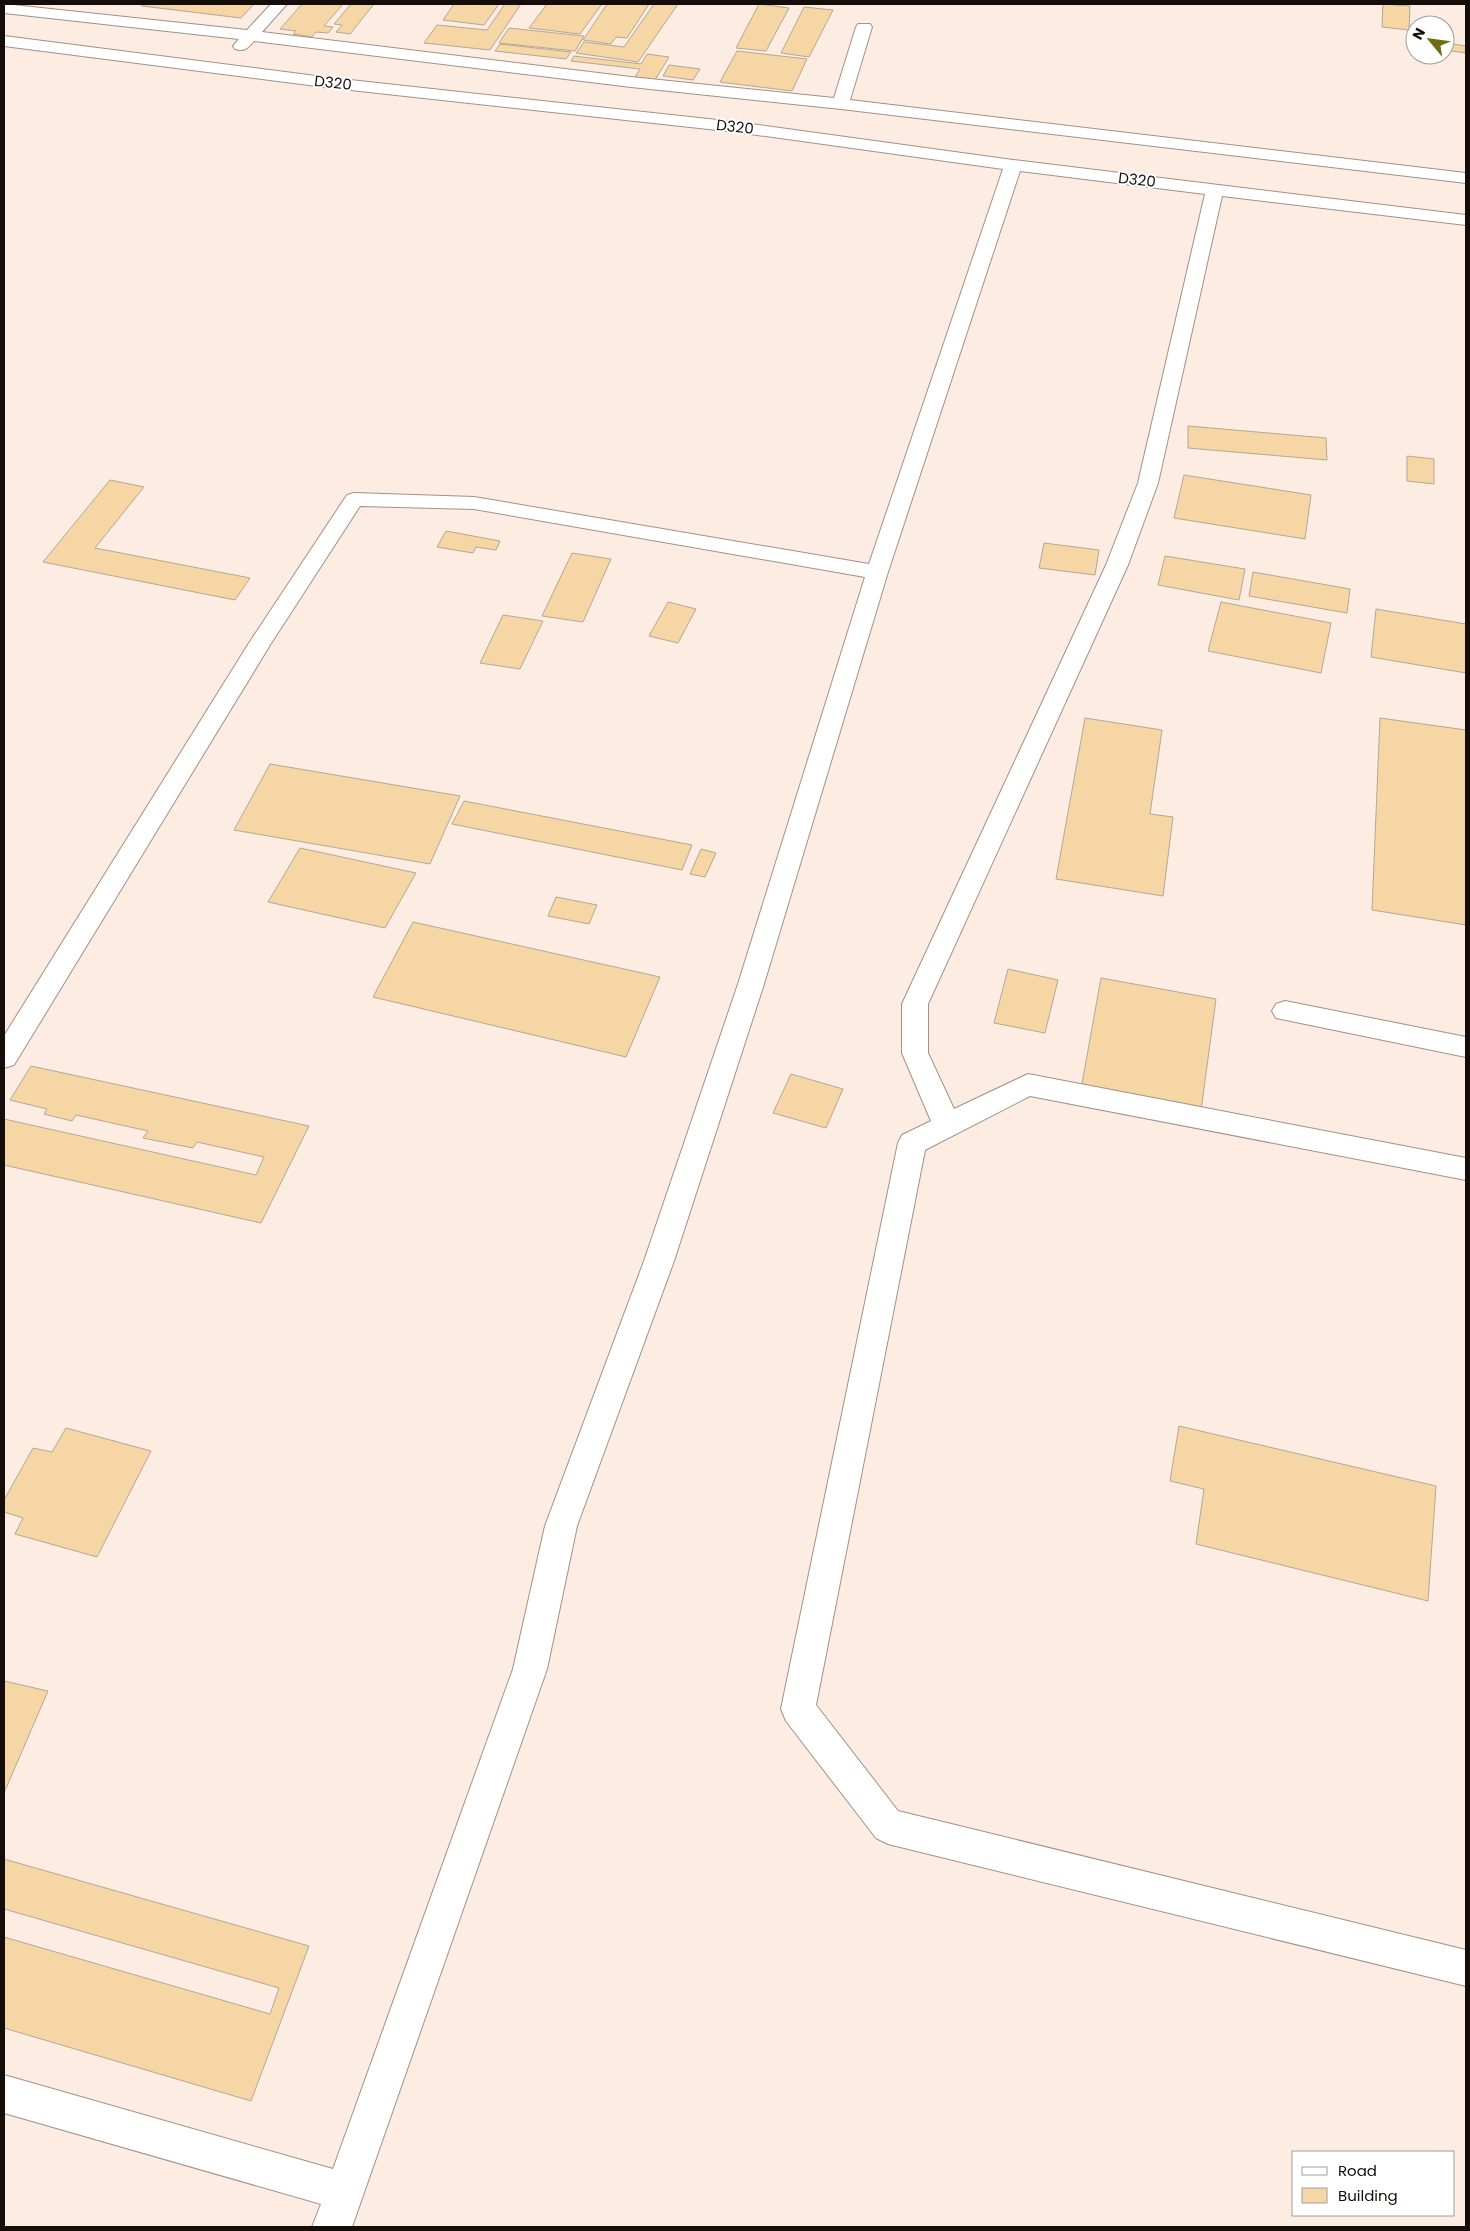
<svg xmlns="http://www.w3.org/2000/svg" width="1470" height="2231" font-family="Poppins,sans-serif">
<rect width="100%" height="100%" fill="#fcece2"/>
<g fill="#f5d6a4" stroke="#b3a897">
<polygon points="140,4 254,4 241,18 142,6"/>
<polygon points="302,4 343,4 324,26 333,27 328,33 316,32 312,37 293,34 296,31 280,29"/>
<polygon points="351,4 374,4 350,34 336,32 342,25 334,24"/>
<polygon points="454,4 499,4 484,25 443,20"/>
<polygon points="505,4 521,4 490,50 424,43 437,25 487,30"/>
<polygon points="547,4 602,4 580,34 529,28"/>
<polygon points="607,4 649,4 627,38 616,37 611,44 583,40"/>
<polygon points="654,4 678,4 638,62 576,53 584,42 624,47"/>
<polygon points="759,4 789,8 766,51 736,48"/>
<polygon points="1383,4 1410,6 1409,30 1382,27"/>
<polygon points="804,7 833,10 809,57 781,53"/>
<polygon points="509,28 584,36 575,51 499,43"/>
<polygon points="1446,43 1466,46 1466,53 1445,50"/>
<polygon points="500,44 571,52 566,59 495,51"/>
<polygon points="737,51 807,59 792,91 720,82"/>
<polygon points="647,54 669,57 655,80 635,77 640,69 571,61 574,56 641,64"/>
<polygon points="669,65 700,69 693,80 663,76"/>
<polygon points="1188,426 1326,438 1327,460 1188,448"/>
<polygon points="1407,456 1434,459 1434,484 1407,481"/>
<polygon points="1184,475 1311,495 1305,539 1174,518"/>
<polygon points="110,480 144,487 95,548 250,578 235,600 43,562"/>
<polygon points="446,531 500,541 496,550 476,547 473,553 437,547"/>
<polygon points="1044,543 1099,550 1095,575 1039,568"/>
<polygon points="572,553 611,559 583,622 542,616"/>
<polygon points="1165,556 1245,569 1239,600 1158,585"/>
<polygon points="1253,572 1350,589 1347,613 1249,596"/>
<polygon points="668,602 696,609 678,643 649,636"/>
<polygon points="1221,602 1331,623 1321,673 1208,651"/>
<polygon points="1376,609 1466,624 1466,673 1371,657"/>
<polygon points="503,615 543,621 520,669 480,663"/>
<polygon points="1085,718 1162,730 1150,814 1173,817 1163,896 1056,879"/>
<polygon points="1380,718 1466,730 1466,925 1372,910"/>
<polygon points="270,764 460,796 430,864 234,830"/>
<polygon points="464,801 692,845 682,870 452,824"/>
<polygon points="300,848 416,873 385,928 268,902"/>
<polygon points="701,849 716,853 705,877 690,874"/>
<polygon points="556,897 597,905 589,924 548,916"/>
<polygon points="413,922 660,977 626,1057 373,997"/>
<polygon points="1008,969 1058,980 1045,1033 994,1023"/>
<polygon points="1101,978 1216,999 1201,1111 1081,1089"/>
<polygon points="31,1066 309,1126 261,1223 4,1165 4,1119 256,1175 264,1157 197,1142 193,1148 143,1138 148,1131 76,1115 72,1121 44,1114 47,1109 10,1100"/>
<polygon points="791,1074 843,1089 826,1128 773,1113"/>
<polygon points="1179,1426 1436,1486 1428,1601 1196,1544 1204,1489 1170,1481"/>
<polygon points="66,1428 151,1451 97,1557 15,1534 23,1518 4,1512 4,1500 33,1448 52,1452"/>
<polygon points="4,1681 48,1691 4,1793"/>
<polygon points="4,1859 309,1946 251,2101 4,2028 4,1937 270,2014 279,1988 4,1909"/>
</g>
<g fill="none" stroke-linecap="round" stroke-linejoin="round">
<defs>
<g id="minor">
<path d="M4 4 247 30 271 4H287L262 32 631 77 834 98 856 27 858 24H870L872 27 850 100 1466 173V183L841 109 631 87 254 41C248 48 245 52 235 49L233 46 239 39 4 13Z"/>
<polygon points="4,36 332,78 736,122 1013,160 1466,215 1466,225 1222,196 1158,483 1128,565 928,1004 928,1053 954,1109 1028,1074 1466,1158 1466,1180 1030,1096 925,1150 816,1705 898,1811 1466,1950 1466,1986 888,1844 876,1838 786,1721 781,1709 898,1143 902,1135 931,1121 902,1053 902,1004 1106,565 1138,483 1205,194 1020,171 888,572 764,984 674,1261 577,1526 547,1669 352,2227 312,2227 321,2204 4,2113 4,2075 333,2169 513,1669 545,1526 644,1261 738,984 865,577 474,509 360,506 270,645 14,1065 4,1068 4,1036 249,643 347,495 354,493 474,497 869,564 1003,169 736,132 332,88 4,46"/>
<polygon points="1285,1001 1466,1037 1466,1057 1276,1018 1272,1011 1276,1004"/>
</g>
</defs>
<use href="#minor" stroke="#a39186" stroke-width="2"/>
<use href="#minor" fill="#fff" fill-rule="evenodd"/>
</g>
<g text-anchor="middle" stroke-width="4" stroke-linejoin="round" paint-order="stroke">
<g font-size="15" fill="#140d09" stroke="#fff">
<text transform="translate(333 83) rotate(7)" y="5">D320</text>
<text transform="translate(735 127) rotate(7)" y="5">D320</text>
<text transform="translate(1137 180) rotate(7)" y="5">D320</text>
</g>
</g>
<rect width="1470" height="2231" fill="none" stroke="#140d09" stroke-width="10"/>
<rect x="1292" y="2151" width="162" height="65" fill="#ffffff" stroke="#a19e9d"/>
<rect x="1302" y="2167" width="25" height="8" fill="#ffffff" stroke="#a19e9d"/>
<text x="1338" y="2176" font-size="15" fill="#140d09">Road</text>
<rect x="1302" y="2188" width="25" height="15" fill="#f5d6a4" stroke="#a19e9d"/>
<text x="1338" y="2201" font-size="15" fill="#140d09">Building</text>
<g transform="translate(1430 40) rotate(299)"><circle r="24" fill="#ffffff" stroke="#a19e9d"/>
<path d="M0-4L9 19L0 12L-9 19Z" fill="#6b6e12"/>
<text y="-8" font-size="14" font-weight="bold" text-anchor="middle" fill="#140d09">N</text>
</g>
</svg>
